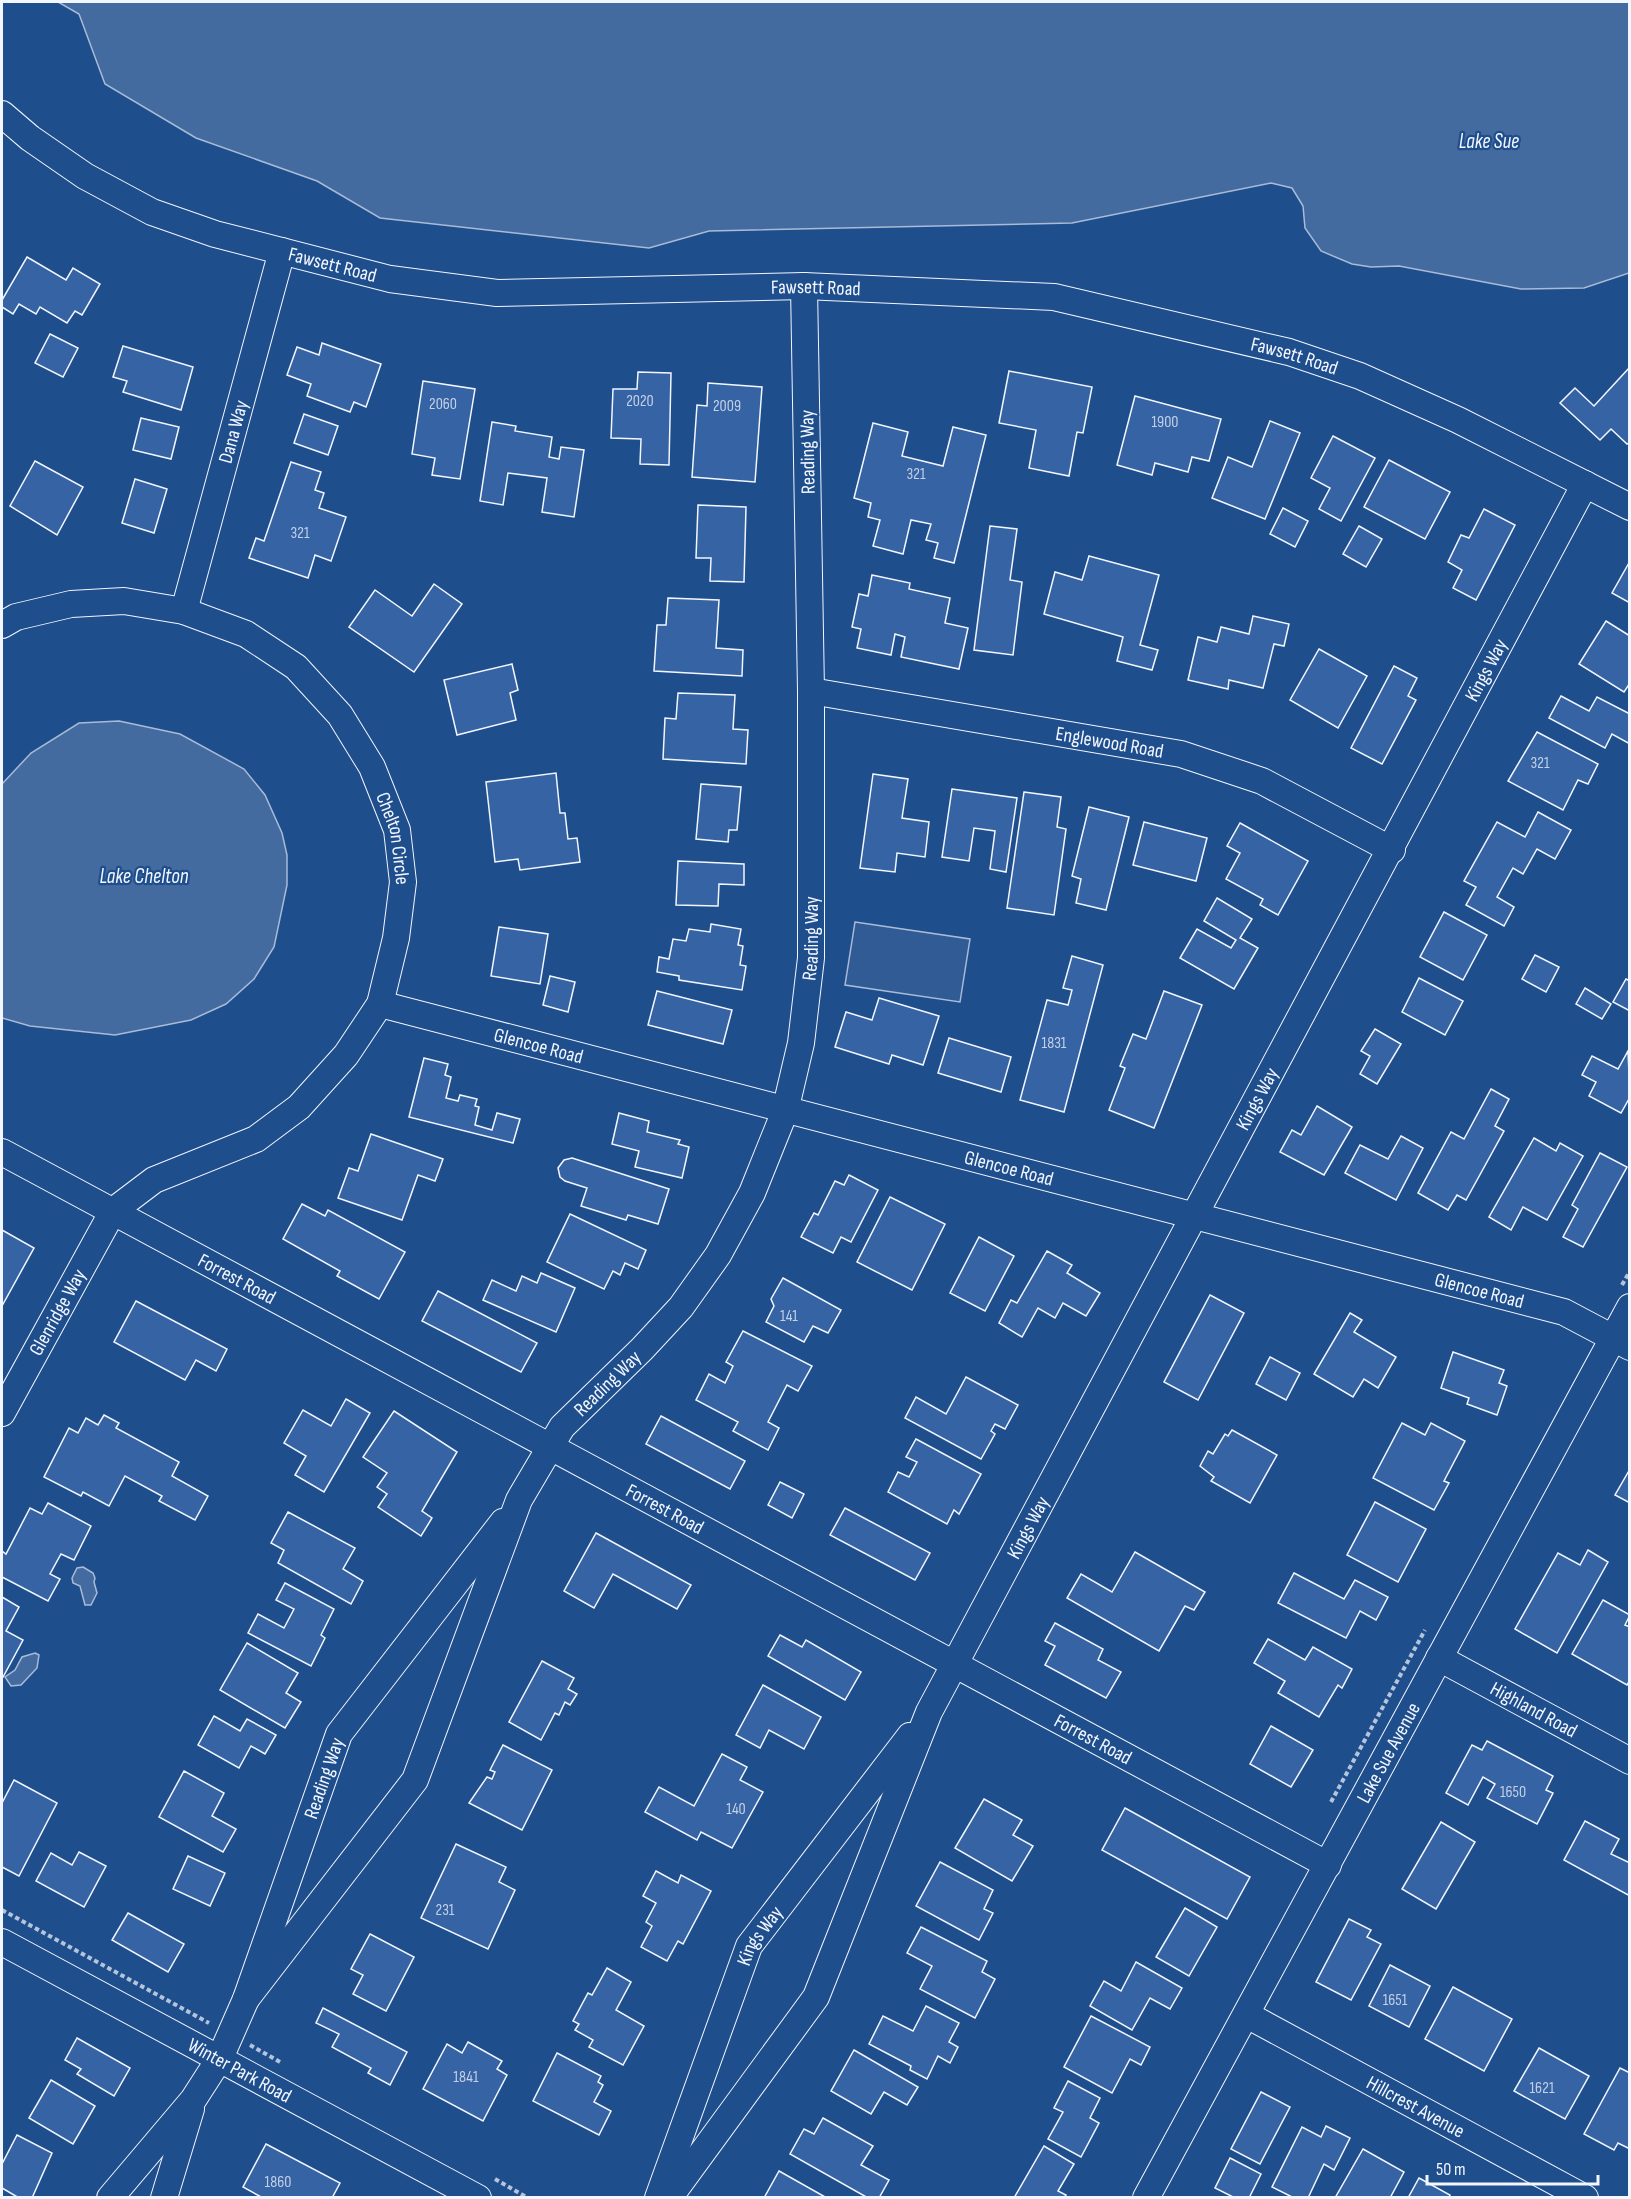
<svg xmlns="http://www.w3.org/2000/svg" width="1631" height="2199" font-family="'Sofia Sans Condensed',sans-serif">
<rect width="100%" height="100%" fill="#1f4e8c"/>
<polygon fill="#305b95" stroke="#a8bbd7" stroke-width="1.5" points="855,922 970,939 960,1002 845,985"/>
<g fill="#446ba0" stroke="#a8bbd7" stroke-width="1.5">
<polygon points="58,2 1629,2 1629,273 1584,288 1521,289 1399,266 1371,267 1352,264 1321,251 1305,228 1303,206 1292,188 1271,183 1072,223 709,231 649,248 380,218 317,181 196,138 105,84 79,14"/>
<polygon points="119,721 180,734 244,769 265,795 282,833 287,855 287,885 274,947 254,979 226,1004 191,1020 115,1035 30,1026 2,1018 2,784 31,753 79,723"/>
<polygon points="83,1567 93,1573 95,1578 94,1582 97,1593 91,1605 85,1605 80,1586 73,1583 72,1578 77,1568"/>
<polygon points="35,1653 39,1655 37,1668 21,1685 11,1686 5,1677 15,1670 22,1657"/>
</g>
<g fill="#3563a3" stroke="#f2f6ff" stroke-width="1.5">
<polygon points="27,257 66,280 73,268 100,284 82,315 75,311 67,323 40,307 36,314 19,304 13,314 2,307 2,300"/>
<polygon points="50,334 78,348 63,377 35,363"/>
<polygon points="322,343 381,364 366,407 354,402 350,412 307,396 311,384 287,375 297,347 319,355"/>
<polygon points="123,346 193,367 181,410 123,392 127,381 113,377"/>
<polygon points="1630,367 1630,442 1627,444 1611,429 1600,440 1560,403 1575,388 1594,406"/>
<polygon points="1009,371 1092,387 1083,433 1077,432 1069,476 1029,468 1036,430 999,423"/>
<polygon points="638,372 671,373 669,465 640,464 641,439 611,438 613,389 637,389"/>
<polygon points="423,381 475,389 460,479 432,475 435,458 412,454"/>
<polygon points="708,383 762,387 755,482 692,477 697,405 707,406"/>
<polygon points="1135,396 1221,419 1209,461 1192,457 1188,472 1155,463 1152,475 1117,465"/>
<polygon points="304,414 338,426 328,455 294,443"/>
<polygon points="141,418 179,427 171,459 133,450"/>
<polygon points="1270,421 1300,433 1265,519 1212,498 1228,457 1252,467"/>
<polygon points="492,422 516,426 515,431 552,437 549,457 559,459 561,447 584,450 574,517 542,512 547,478 508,473 503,505 480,501"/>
<polygon points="873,423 908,432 902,456 943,466 953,427 986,435 954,563 934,558 938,543 926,540 931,524 911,520 903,554 873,546 880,520 868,517 871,503 854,498"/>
<polygon points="1333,436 1375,458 1341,521 1319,509 1330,488 1311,478"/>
<polygon points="1389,460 1450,492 1425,539 1364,507"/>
<polygon points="35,461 83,487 57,535 10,506"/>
<polygon points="291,462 321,472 315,490 324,493 319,508 346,517 331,561 315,555 308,578 249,558 256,538 264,541"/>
<polygon points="135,479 167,489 154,533 122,523"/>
<polygon points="698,505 746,507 744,582 710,581 711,558 696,558"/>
<polygon points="1283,508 1308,521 1295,547 1270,534"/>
<polygon points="1484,509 1515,525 1476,600 1453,588 1462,570 1448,562 1461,535 1469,538"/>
<polygon points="990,526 1017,529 1010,580 1022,582 1013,655 974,650"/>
<polygon points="1359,526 1382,539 1366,567 1343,554"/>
<polygon points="1089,556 1159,575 1140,645 1158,650 1152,670 1117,661 1123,637 1044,614 1055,572 1082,580"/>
<polygon points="1630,561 1630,603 1612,593"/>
<polygon points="872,575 910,583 909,589 950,598 945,623 968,628 959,669 901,657 905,637 895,634 891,655 857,648 861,629 852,627 859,594 868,596"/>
<polygon points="434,584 462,604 414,672 349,627 375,590 412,616"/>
<polygon points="668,598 719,600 716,648 743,650 742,676 654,671 657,625 666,625"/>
<polygon points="1253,616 1289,624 1284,646 1274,644 1263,688 1229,680 1228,689 1188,680 1198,637 1217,642 1221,627 1249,634"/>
<polygon points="1606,621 1630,636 1630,683 1624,692 1579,664"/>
<polygon points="1319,649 1367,676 1338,728 1290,700"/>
<polygon points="512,664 518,690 510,693 516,720 457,735 444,680"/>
<polygon points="1394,666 1417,678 1408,696 1416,700 1382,764 1351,748"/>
<polygon points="678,693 735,695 733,729 748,730 746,764 663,759 665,718 676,719"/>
<polygon points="1561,696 1589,711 1597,697 1630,714 1630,744 1612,734 1605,748 1549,718"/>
<polygon points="1537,732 1598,764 1588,784 1578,780 1563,810 1508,781"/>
<polygon points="556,773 560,813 565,813 568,839 577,838 580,862 520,870 518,859 495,862 486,782"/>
<polygon points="873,774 908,779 902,818 929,822 925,857 897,853 895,872 860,868"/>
<polygon points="701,784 741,787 737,830 729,830 728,842 696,839"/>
<polygon points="952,789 1017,798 1006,872 990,869 995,831 974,828 969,861 942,857"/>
<polygon points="1024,792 1061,797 1057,827 1066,829 1054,915 1007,908"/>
<polygon points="1089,807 1129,817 1106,910 1076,903 1081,879 1072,876"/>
<polygon points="1538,812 1571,830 1555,859 1537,849 1523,874 1513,868 1497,897 1514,907 1504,926 1466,905 1476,887 1464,881 1497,822 1525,837"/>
<polygon points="1144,822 1207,838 1196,881 1133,865"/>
<polygon points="1240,823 1308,861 1278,915 1260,905 1263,899 1226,879 1240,853 1227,846"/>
<polygon points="678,861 744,864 744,885 719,884 718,906 676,905"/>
<polygon points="1217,898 1252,919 1240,938 1258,948 1234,989 1180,958 1197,929 1231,948 1236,940 1204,921"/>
<polygon points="1444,912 1487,935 1463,980 1420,957"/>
<polygon points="711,924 741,929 738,945 743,946 740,965 746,966 742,990 679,980 679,976 657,972 659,957 669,959 673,939 686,941 689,929 710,932"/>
<polygon points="499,927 548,934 540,984 491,976"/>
<polygon points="1535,955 1559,967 1546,992 1522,979"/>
<polygon points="1072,956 1103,965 1064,1112 1020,1100 1047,1000 1068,1005 1072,990 1063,988"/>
<polygon points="550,976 575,982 568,1012 543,1005"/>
<polygon points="1419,978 1463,1001 1445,1035 1402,1012"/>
<polygon points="1626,979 1630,981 1630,1011 1613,1002"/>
<polygon points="1585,988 1611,1004 1602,1019 1576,1004"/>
<polygon points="657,991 732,1010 723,1044 648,1025"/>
<polygon points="1164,991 1202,1005 1154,1128 1109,1110 1125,1068 1120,1066 1133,1034 1146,1039"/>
<polygon points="879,998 939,1016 923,1065 892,1055 889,1064 835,1047 846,1012 872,1020"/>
<polygon points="1375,1029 1401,1044 1377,1084 1360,1074 1370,1056 1361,1051"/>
<polygon points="949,1038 1011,1057 1001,1092 938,1073"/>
<polygon points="1628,1051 1630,1097 1621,1113 1589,1096 1596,1082 1582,1075 1592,1056 1618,1069"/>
<polygon points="424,1058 448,1064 445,1075 451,1077 446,1098 458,1101 460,1095 477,1099 475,1106 479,1107 475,1125 492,1130 497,1113 520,1119 513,1143 409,1117"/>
<polygon points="1491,1089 1509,1099 1495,1126 1504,1131 1466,1200 1457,1195 1448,1210 1418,1193 1451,1132 1464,1139"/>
<polygon points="1317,1106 1352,1127 1324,1175 1280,1152 1292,1130 1301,1135"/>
<polygon points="619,1113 649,1121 647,1132 680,1140 678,1144 689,1147 682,1178 635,1167 639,1151 612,1144"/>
<polygon points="371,1134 443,1159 435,1181 418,1175 402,1220 338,1198 349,1168 358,1171"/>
<polygon points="1401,1136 1423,1148 1396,1200 1345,1173 1360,1145 1388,1159"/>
<polygon points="1534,1138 1556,1151 1560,1143 1583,1156 1547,1220 1523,1207 1511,1230 1489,1217"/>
<polygon points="1600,1153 1627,1167 1583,1247 1563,1237 1578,1209 1572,1205"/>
<polygon points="572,1158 669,1189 658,1224 628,1215 626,1220 581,1206 587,1188 565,1181 560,1177 558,1168 564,1160"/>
<polygon points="849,1175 878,1190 851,1242 841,1237 833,1253 801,1237 814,1213 818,1215 835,1181 844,1185"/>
<polygon points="890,1197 945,1224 912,1290 857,1262"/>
<polygon points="302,1204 325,1216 328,1210 405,1252 379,1299 337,1276 340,1271 283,1239"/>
<polygon points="570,1214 646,1250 638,1269 625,1263 620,1275 613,1271 604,1289 547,1262"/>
<polygon points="2,1230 34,1248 2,1306"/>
<polygon points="979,1237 1014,1256 985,1311 950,1293"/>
<polygon points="1047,1251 1072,1265 1067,1273 1100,1293 1086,1316 1063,1303 1055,1318 1038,1308 1022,1337 999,1323 1011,1300 1017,1303"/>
<polygon points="541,1273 575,1288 556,1332 483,1300 492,1280 516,1291 522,1276 537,1283"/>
<polygon points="783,1278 841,1310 828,1333 813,1326 804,1342 766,1322 774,1306 771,1299"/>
<polygon points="438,1291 537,1343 521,1372 422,1321"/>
<polygon points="1210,1295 1244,1313 1198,1400 1164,1382"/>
<polygon points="136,1301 227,1349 216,1371 196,1360 185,1380 114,1342"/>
<polygon points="1350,1313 1362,1320 1354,1332 1396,1357 1378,1388 1364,1379 1353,1397 1314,1374"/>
<polygon points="743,1331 812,1366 798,1391 787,1385 768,1422 779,1428 768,1450 733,1431 738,1422 696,1400 709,1374 725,1383 733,1366 726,1362"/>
<polygon points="1453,1352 1504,1370 1499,1383 1507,1386 1497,1415 1467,1404 1469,1398 1441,1388"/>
<polygon points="1270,1357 1300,1373 1286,1400 1256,1384"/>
<polygon points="966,1377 1018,1405 1005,1429 995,1424 991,1431 995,1434 981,1459 905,1418 916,1397 946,1414"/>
<polygon points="346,1399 370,1413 324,1492 295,1475 306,1456 284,1443 303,1410 331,1426"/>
<polygon points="394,1411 457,1452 422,1511 432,1518 421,1536 378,1507 387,1494 377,1487 387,1473 363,1457"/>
<polygon points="104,1415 119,1423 116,1428 179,1462 172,1476 208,1496 195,1520 159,1501 162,1496 125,1476 109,1506 83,1492 81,1496 44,1477 69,1428 78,1433 86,1418 98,1425"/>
<polygon points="661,1416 745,1461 730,1489 646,1444"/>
<polygon points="1402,1423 1425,1435 1431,1423 1465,1441 1444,1481 1449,1483 1434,1510 1373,1478"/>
<polygon points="1232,1430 1277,1455 1250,1503 1211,1481 1214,1477 1200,1466 1208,1451 1213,1454 1225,1434 1228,1436"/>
<polygon points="916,1439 981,1474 959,1514 954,1510 947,1524 888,1492 898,1472 909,1477 917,1462 906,1457"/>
<polygon points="1630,1469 1630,1503 1615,1495"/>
<polygon points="780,1482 804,1494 792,1518 768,1505"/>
<polygon points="1375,1502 1426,1529 1398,1582 1347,1555"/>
<polygon points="48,1503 91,1526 74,1560 61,1554 50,1574 60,1579 48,1601 2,1577 2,1551 6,1554 30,1508 42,1514"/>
<polygon points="845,1508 930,1553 915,1580 830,1535"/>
<polygon points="288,1512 355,1548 343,1569 363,1581 351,1604 278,1563 284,1550 271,1543"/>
<polygon points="596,1533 691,1585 677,1609 613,1574 594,1608 564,1591"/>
<polygon points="1588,1550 1608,1562 1557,1653 1515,1629 1558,1553 1580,1565"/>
<polygon points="1135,1552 1205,1592 1194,1610 1185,1606 1159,1651 1067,1598 1081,1574 1112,1592"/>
<polygon points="1294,1573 1344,1599 1355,1580 1388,1597 1376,1620 1360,1611 1346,1638 1278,1603"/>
<polygon points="285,1583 334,1609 321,1635 325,1638 311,1666 248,1633 258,1614 284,1628 294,1609 276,1600"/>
<polygon points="2,1597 19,1607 6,1631 23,1640 2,1679"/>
<polygon points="1603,1600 1630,1615 1625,1625 1630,1627 1630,1680 1627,1685 1572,1654"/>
<polygon points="1055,1623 1103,1649 1098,1660 1121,1672 1106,1698 1045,1665 1055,1646 1045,1641"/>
<polygon points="780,1635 802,1647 806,1640 861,1672 845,1700 768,1656"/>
<polygon points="1268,1639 1305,1660 1313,1647 1352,1669 1342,1688 1338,1685 1319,1717 1278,1693 1285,1681 1254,1663"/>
<polygon points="247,1643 298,1673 286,1693 301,1702 285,1728 220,1690"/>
<polygon points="542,1661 574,1678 568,1689 577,1694 570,1705 565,1702 559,1715 555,1713 541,1740 509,1722"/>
<polygon points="763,1685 821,1717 804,1749 769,1730 760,1748 736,1735"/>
<polygon points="214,1716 240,1731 247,1719 276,1735 265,1754 251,1746 239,1768 198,1745"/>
<polygon points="1271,1726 1313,1750 1291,1787 1250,1764"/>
<polygon points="1487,1741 1553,1776 1546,1790 1553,1793 1537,1824 1487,1798 1495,1784 1483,1777 1468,1805 1446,1793 1472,1745 1482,1750"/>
<polygon points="503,1745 552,1770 522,1830 469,1803 487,1777 492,1779 495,1772 490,1770"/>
<polygon points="722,1754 747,1767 740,1780 763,1792 732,1848 701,1832 697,1840 645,1812 659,1787 694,1806"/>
<polygon points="184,1771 224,1793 212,1816 236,1829 223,1852 159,1817"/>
<polygon points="14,1780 57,1803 19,1876 2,1867 2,1803"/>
<polygon points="984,1799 1022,1820 1013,1835 1033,1846 1012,1881 955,1848"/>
<polygon points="1125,1808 1250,1877 1227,1919 1102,1850"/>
<polygon points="1585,1821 1619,1839 1611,1854 1630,1863 1630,1896 1564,1860"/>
<polygon points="1441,1822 1475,1842 1436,1909 1402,1889"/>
<polygon points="456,1844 506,1867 499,1882 515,1890 488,1949 421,1918"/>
<polygon points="79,1852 106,1866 84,1907 36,1881 51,1853 72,1865"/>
<polygon points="188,1856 225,1873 210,1906 173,1889"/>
<polygon points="940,1862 993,1890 984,1909 993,1913 979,1940 916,1906"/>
<polygon points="656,1871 678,1883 681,1875 711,1891 683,1944 678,1941 667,1961 641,1947 652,1926 646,1922 656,1903 643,1896"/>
<polygon points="1185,1908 1217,1927 1189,1976 1156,1957"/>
<polygon points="128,1913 184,1944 168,1972 112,1940"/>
<polygon points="1349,1919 1371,1930 1367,1937 1381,1944 1351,2000 1316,1982"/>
<polygon points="921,1927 987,1961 982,1972 995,1979 975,2018 920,1989 932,1966 907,1953"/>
<polygon points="370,1934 414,1957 386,2011 353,1994 363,1975 351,1969"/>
<polygon points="1136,1962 1182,1988 1170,2009 1150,1998 1132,2030 1090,2006 1104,1981 1121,1991"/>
<polygon points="1390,1965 1430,1986 1409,2027 1369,2006"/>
<polygon points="607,1968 631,1982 616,2010 644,2026 623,2065 589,2047 593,2040 575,2030 579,2024 573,2021 588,1993 592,1995"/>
<polygon points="1453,1987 1512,2019 1484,2071 1425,2039"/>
<polygon points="926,2006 959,2023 949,2042 958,2047 950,2063 938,2056 927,2079 910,2070 911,2066 869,2044 883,2016 913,2031"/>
<polygon points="323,2008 407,2052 390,2085 368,2073 371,2068 332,2047 339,2034 316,2023"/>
<polygon points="1091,2016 1150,2047 1141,2065 1130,2059 1112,2093 1064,2067"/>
<polygon points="77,2038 130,2068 114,2096 77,2074 81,2069 65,2060"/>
<polygon points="468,2042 502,2061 497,2069 507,2075 483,2121 423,2089 447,2044 462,2053"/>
<polygon points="1539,2048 1589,2076 1565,2119 1514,2091"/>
<polygon points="854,2050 918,2087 907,2105 884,2092 871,2114 831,2091"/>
<polygon points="557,2053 601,2076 598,2082 603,2085 594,2102 611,2111 599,2135 533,2101"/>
<polygon points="1620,2068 1630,2073 1630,2149 1618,2143 1614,2150 1584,2134"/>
<polygon points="51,2080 95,2106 73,2144 29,2118"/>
<polygon points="1068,2081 1100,2098 1090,2118 1099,2123 1081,2157 1048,2139 1063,2112 1054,2108"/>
<polygon points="1261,2092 1290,2107 1260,2164 1231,2149"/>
<polygon points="823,2118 873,2146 861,2165 889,2180 879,2198 868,2198 790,2154 804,2129 814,2134"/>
<polygon points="1326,2126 1350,2138 1334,2170 1324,2164 1308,2198 1294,2198 1272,2187 1302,2127 1321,2137"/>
<polygon points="17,2135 52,2153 32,2198 19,2198 2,2188 2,2164"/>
<polygon points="266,2144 340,2183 332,2198 263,2198 243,2187"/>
<polygon points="1044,2146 1074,2164 1058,2191 1066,2195 1064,2198 1014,2198"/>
<polygon points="1363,2149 1404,2172 1390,2198 1335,2198"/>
<polygon points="1230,2158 1261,2174 1249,2198 1235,2198 1215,2188"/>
<polygon points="779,2171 827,2198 764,2198"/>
<polygon points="1419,2178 1450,2195 1449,2198 1408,2198"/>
</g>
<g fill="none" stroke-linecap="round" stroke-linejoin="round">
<defs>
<g id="minor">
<path id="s1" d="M2 114 30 138 85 176 152 212 215 234 390 279 497 293 804 286 1054 297 1289 352 1360 376 1458 420 1630 507"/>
<path id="s2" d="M184 611 282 251"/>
<path id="s3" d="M2 625 16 617 71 604 124 601 184 611 246 634 296 667 340 715 372 767 397 830 403 882 396 938 380 1004 346 1055 299 1107 256 1139 154 1180 113 1211 2 1413"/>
<path id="s4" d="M811 691 1181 754 1262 781 1392 850"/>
<path id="s5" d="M380 1004 1564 1312 1630 1347"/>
<path id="s6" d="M2 1152 1328 1865"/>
<path id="s7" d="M1439 1658 1630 1761"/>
<path id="s8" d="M2 1942 478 2198"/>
<path id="s9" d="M246 1999 415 1780 519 1500 562 1427 642 1349 681 1307 718 1255 752 1193 785 1111 801 1043 811 958V691L804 286"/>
<path id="s10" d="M1247 2015 1585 2198"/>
<path id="s11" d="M110 2198 193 2100 220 2058 246 1999 339 1734 503 1522"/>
<polyline points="164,2198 191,2109"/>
<path id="s12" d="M658 2198 749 1946 910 1736"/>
<path id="s13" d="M669 2198 816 1997 929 1712 1585 484"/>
<path id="s14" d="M1146 2198 1630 1307"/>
</g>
</defs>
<use href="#minor" stroke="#f2f6ff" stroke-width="28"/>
<g stroke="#b3c4dc" stroke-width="4" stroke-dasharray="4.5 3" stroke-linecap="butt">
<polyline points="1622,1285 1630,1271"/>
<polyline points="1331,1802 1425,1630"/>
<polyline points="2,1910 209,2023"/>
<polyline points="250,2045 280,2062"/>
<polyline points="495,2179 528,2198"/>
</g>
<use href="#minor" stroke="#1f4e8c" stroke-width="26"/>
</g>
<g text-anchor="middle" stroke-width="4.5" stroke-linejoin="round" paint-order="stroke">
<g font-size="16" fill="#c3d1e8">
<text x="640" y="406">2020</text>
<text x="443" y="409">2060</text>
<text x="727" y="411">2009</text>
<text x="1165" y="427">1900</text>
<text x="916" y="479">321</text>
<text x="300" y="538">321</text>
<text x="1540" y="768">321</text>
<text x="1054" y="1048">1831</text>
<text x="789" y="1321">141</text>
<text x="1513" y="1797">1650</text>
<text x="736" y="1814">140</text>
<text x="445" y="1915">231</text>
<text x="1395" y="2005">1651</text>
<text x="466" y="2082">1841</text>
<text x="1542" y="2093">1621</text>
<text x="278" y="2187">1860</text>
</g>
<g font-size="20" fill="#f2f6ff" stroke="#1f4e8c">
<text dy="7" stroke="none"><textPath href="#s1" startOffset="368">Fawsett Road</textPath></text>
<text dy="7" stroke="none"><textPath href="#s1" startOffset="854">Fawsett Road</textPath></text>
<text dy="7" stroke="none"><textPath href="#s1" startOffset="1340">Fawsett Road</textPath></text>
<text dy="7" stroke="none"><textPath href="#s2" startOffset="186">Dana Way</textPath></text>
<text transform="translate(807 452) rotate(-91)" y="7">Reading Way</text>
<text dy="7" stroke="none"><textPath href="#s13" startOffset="1737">Kings Way</textPath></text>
<text dy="7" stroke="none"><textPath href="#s4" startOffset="303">Englewood Road</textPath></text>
<text dy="7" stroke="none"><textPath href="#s3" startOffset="514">Chelton Circle</textPath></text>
<text dy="7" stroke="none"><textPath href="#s9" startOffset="1227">Reading Way</textPath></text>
<text dy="7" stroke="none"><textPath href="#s5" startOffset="164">Glencoe Road</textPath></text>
<text dy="7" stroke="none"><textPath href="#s13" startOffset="1251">Kings Way</textPath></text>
<text dy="7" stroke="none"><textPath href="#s5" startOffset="650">Glencoe Road</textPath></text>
<text dy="7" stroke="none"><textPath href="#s6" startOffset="267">Forrest Road</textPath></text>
<text dy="7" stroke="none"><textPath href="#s5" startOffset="1136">Glencoe Road</textPath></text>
<text transform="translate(57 1312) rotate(-61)" y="7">Glenridge Way</text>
<text dy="7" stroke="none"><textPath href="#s9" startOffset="723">Reading Way</textPath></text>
<text dy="7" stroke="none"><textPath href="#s6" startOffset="753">Forrest Road</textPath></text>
<text dy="7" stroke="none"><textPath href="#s13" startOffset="765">Kings Way</textPath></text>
<text dy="7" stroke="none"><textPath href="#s7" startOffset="108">Highland Road</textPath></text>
<text dy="7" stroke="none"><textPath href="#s6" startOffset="1239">Forrest Road</textPath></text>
<text dy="7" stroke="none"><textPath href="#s14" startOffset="507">Lake Sue Avenue</textPath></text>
<text dy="7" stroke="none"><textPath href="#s11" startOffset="477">Reading Way</textPath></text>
<text dy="7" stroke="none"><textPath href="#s12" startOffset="282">Kings Way</textPath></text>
<text dy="7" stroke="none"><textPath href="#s8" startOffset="270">Winter Park Road</textPath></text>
<text dy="7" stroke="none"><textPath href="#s10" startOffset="192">Hillcrest Avenue</textPath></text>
</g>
<g font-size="21" font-style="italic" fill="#f2f6ff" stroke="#1f4e8c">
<text x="1489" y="148">Lake Sue</text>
<text x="144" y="883">Lake Chelton</text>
</g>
</g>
<rect width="1631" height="2199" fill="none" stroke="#f2f6ff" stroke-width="6"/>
<path d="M1427 2175v9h171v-9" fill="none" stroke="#f2f6ff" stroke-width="3"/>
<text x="1436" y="2175" font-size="18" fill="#f2f6ff" stroke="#1f4e8c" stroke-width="4.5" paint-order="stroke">50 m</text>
</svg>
